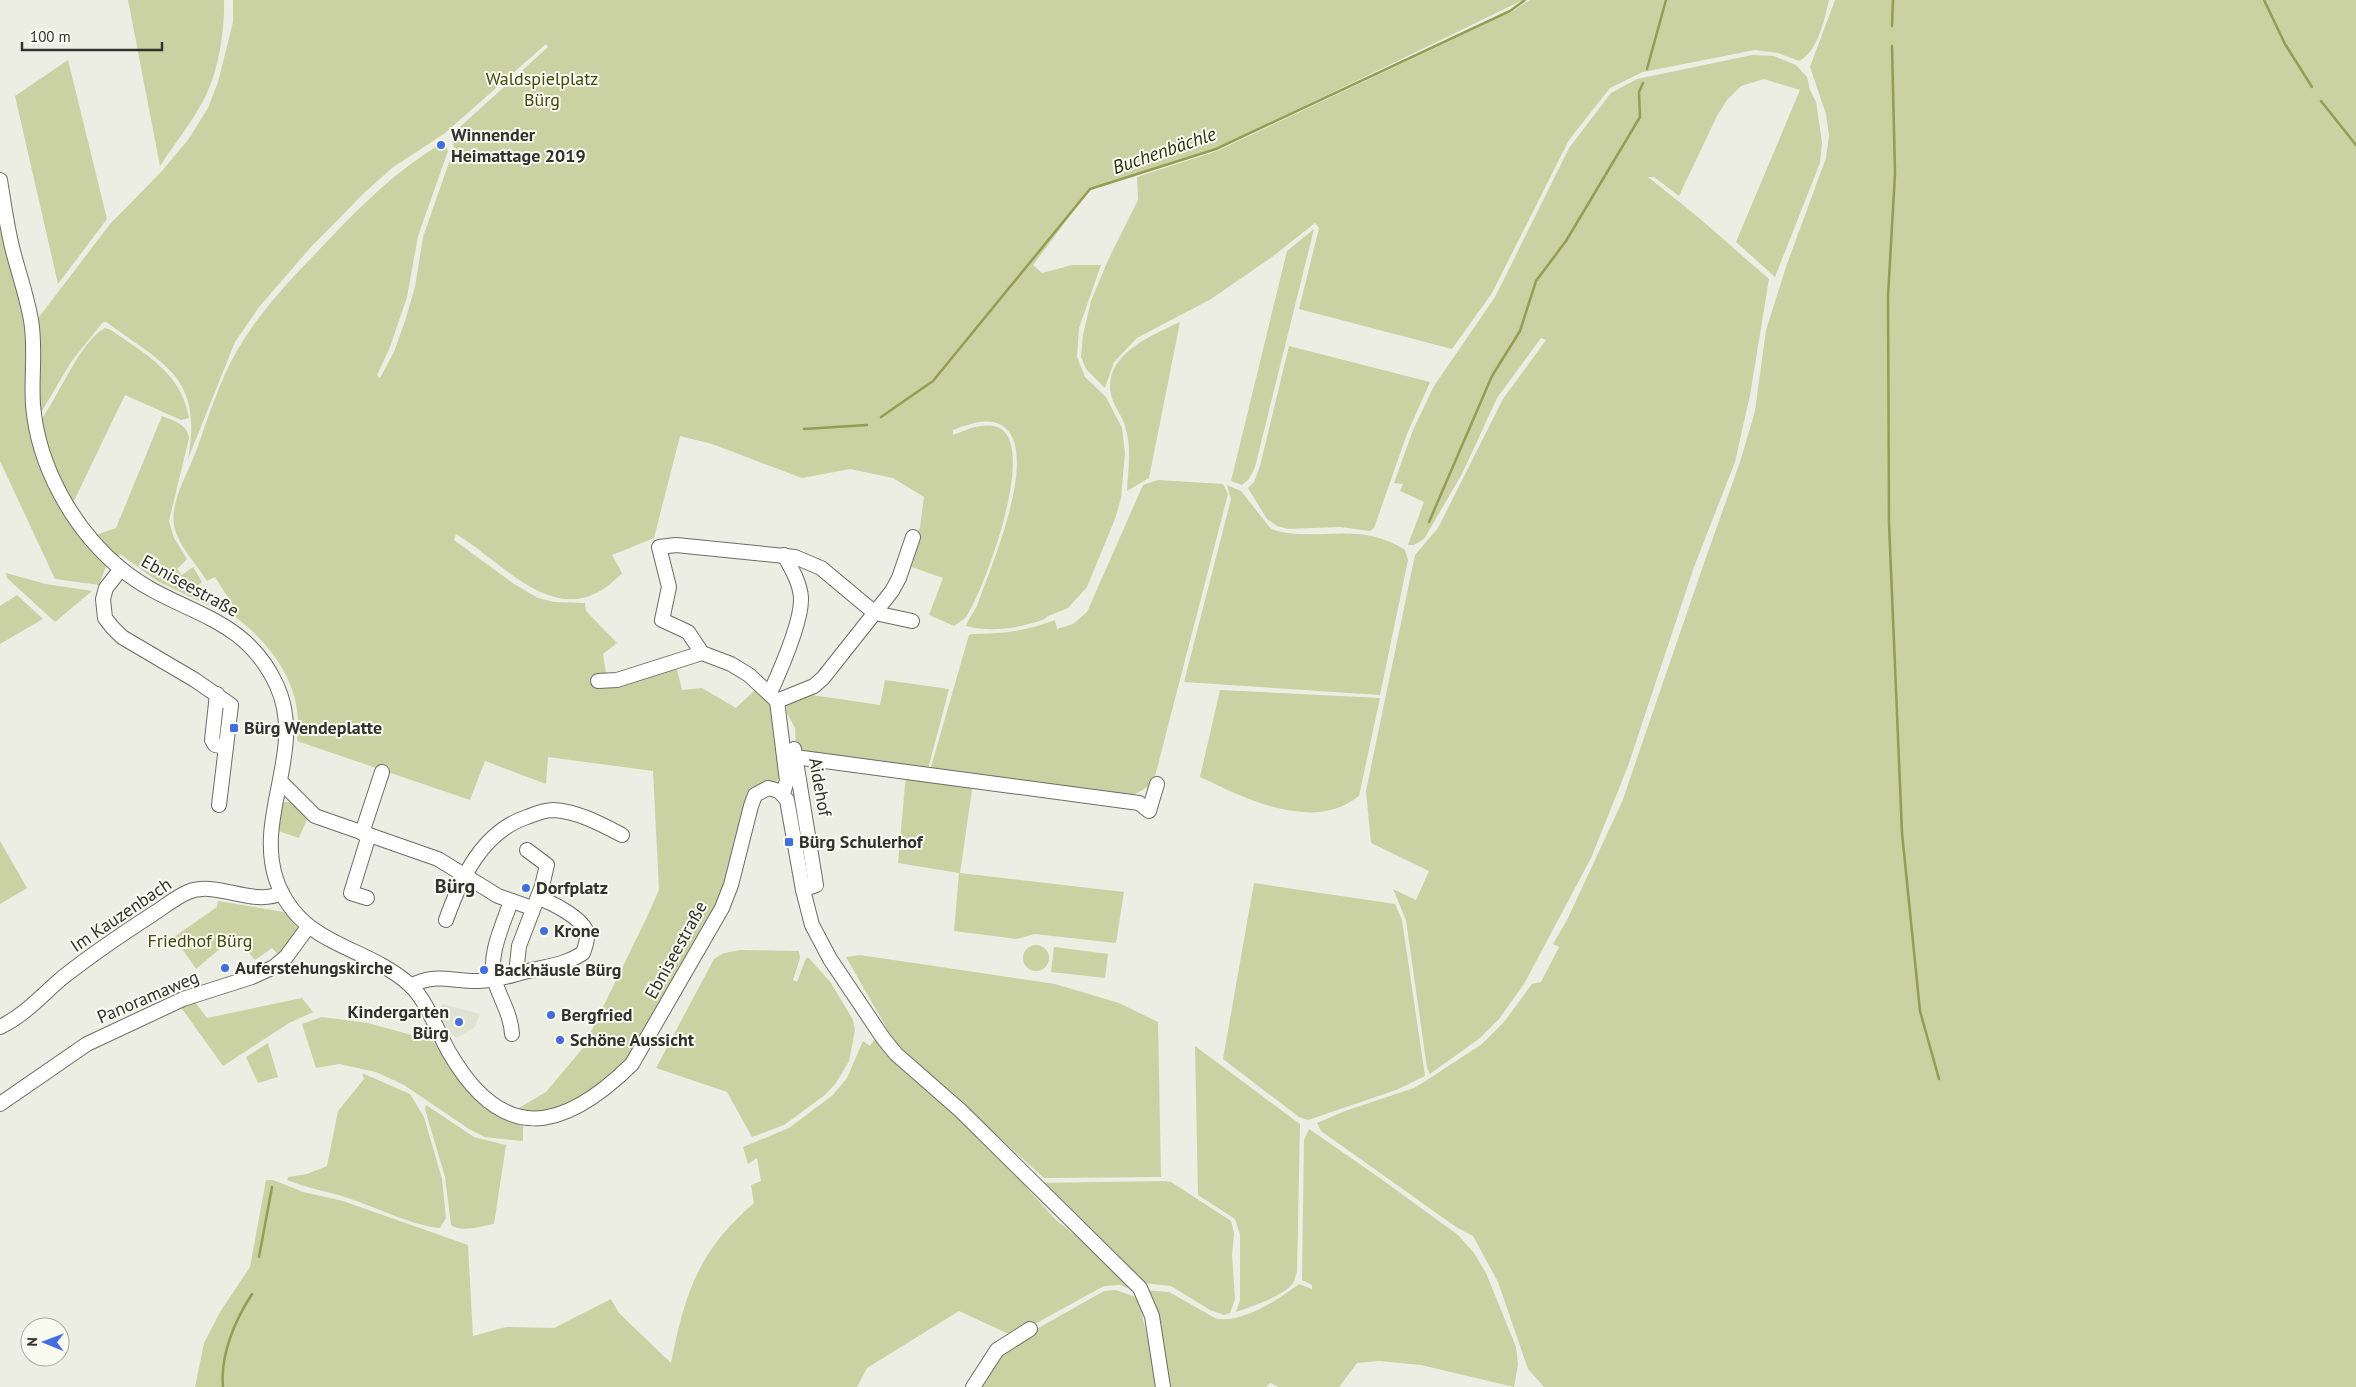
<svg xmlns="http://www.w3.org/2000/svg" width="2356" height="1387" font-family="'PT Sans',sans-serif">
<rect width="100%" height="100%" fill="#eceee4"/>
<polygon fill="#dfe2d1" points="443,1004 480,1014 474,1028 456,1038 433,1013"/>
<g fill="#cad1a3">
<path d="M128 0H224C225 31 218 74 203 101 191 124 174 144 160 166Z"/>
<path d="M233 0H1523L1216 149 1090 189 1033 265 1042 273 1072 265H1101L1079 328 1077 357 1085 377 1106 397 1122 428 1125 453 1121 498 1115 519 1087 587 1068 608 1046 617 1045 619C1019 628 993 633 966 626 969 617 975 611 978 603 990 569 1043 448 1001 425 987 417 967 425 953 430V435C966 430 982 422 997 427 1040 442 984 590 966 617 963 620 958 623 954 626L929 615 943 578 909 566 920 527 924 497 893 478 850 469 802 478 712 444 680 436 654 538 612 555 622 573C561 638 509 566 456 534L454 540 514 584 538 598 554 602 585 603 586 611 617 643 603 654 608 686 677 669 682 690 702 688 736 708 758 687 768 696 781 776 774 784H766L727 885 631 1058C607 1080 568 1111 535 1113 527 1114 519 1112 512 1112L546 1092 583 1048 647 917 659 890 653 771 548 757 546 784 485 761 470 800 297 741C305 689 274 646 234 616L237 612 215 577 207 581C197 565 178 545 174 526 170 502 187 475 195 454 208 419 219 381 238 349 259 313 288 282 317 252 358 209 392 173 444 142L448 151 418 236 407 297 390 347 377 375 380 378 394 352 405 321 415 287 423 237 454 148 451 135 548 47 546 44 445 133 392 168 365 192 311 247 259 307 235 342 188 459C203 377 165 365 106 322H103L71 362 42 411 38 410 36 321 110 224 161 172 188 140 208 108 218 82 233 22Z"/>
<path d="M1530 0H1829C1825 19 1817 53 1799 61L1778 53 1755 50 1643 72 1610 88 1569 140 1492 293 1452 349 1299 309 1319 228 1315 223 1272 257 1211 299 1137 338 1114 362 1105 388 1086 369 1081 357 1083 335 1091 301 1108 260 1138 200 1137 177 1217 151 1511 12Z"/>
<polygon points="1835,0 2356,0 2356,1387 1544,1387 1528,1369 1498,1282 1473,1236 1456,1227 1321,1131 1317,1123 1345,1111 1414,1088 1427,1080 1482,1044 1504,1022 1532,984 1541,982 1559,947 1553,944 1567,920 1622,802 1704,563 1740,462 1755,411 1766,330 1787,264 1826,158 1829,135 1826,114 1810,67"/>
<polygon points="1752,55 1774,56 1796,65 1807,77 1810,90 1816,102 1822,142 1820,163 1775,277 1736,242 1800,90 1764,79 1741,86 1727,100 1717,116 1679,196 1654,177 1648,177 1698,217 1769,279 1750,395 1735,462 1694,567 1628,766 1591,858 1524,984 1499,1019 1480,1038 1430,1074 1427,1068 1406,920 1393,889 1416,900 1429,871 1371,843 1366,791 1415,555 1438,528 1503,399 1546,340 1541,338 1497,398 1462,474 1424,539 1414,545 1408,545 1424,502 1400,491 1403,484 1394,483 1413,430 1434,386 1495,297 1569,148 1611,93 1637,79"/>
<polygon points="68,60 107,219 58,284 15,96"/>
<polygon points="1314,229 1255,467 1249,479 1242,485 1231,481 1287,251"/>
<path d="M3 231C11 265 23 301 27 335 31 371 29 416 37 450 47 494 73 535 106 566L99 585 55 579 0 461V232Z"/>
<path d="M1180 322 1149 478 1127 491C1128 470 1132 447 1125 426 1122 415 1113 406 1111 394 1103 355 1152 335 1180 322Z"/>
<path d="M105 328 111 330C146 355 181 372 189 418L181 420 125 395 71 507 58 481 40 421C58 398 80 341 105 328Z"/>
<polygon points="1289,346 1430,382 1407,434 1374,528 1370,531 1340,527 1288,529 1277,526 1267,519 1248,488 1254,482 1260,466"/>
<path d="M162 416C174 421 187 424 189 438L169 521 174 538 187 559 177 569 182 575 193 567 202 582 196 587 202 597 209 593 215 602 214 608 157 581 120 554 115 559 93 536 116 528Z"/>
<path d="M1158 480 1223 484 1228 494 1153 784 1126 799 934 774 931 767 969 635 972 634C1002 634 1027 631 1055 620L1057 629 1073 624 1087 612 1143 485Z"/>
<path d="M1227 485 1241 491 1271 529C1315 544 1358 519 1405 550L1408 560 1380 695 1184 682 1231 499Z"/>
<polygon points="6,573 46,584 92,591 55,622 7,578"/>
<polygon points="17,595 43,619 0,644 0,606"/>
<polygon points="885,680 949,689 927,773 806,757 796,746 795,728 787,713 786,704 805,694 880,705"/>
<path d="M1220 690 1380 698 1359 796C1312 833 1247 799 1200 777Z"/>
<polygon points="906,774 973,783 960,873 1124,892 1116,943 1035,934 1017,939 954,931 959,873 898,863"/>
<polygon points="285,802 290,802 307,819 299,838 278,831 282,804"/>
<polygon points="0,841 27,888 0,904"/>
<polygon points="1254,883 1395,904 1402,920 1425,1076 1396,1090 1308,1120 1299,1117 1223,1059"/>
<polygon points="218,901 284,912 298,929 286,948 278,954 272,948 255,960 235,936 196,969 174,937 217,907"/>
<circle cx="1036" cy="958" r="13"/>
<polygon points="1054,947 1108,954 1105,978 1051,972"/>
<polygon points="740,950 799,951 800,958 793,980 797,982 806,958 809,958 831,983 853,1020 855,1030 849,1061 836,1083 825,1095 784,1125 752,1137 727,1092 656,1068 714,959 724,953"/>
<polygon points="860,955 1055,984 1119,1003 1158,1022 1161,1177 1044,1178 900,1048 890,1034 846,957"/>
<polygon points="192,998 207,1018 302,998 313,1012 289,1023 223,1066 178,1003"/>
<polygon points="322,1017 368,1023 433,1041 469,1093 496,1115 523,1123 523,1141 485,1137 469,1129 404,1085 376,1072 339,1064 316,1068 302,1024"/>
<path d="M876 1037 986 1143 1055 1219 1104 1259 1135 1291 1120 1285 1104 1286 1013 1336 959 1311 867 1368 857 1387H195L204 1343 220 1312 250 1267 266 1180H273L303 1192 343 1201 468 1245 473 1336 506 1327 554 1328 611 1299 619 1313 671 1363C685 1293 698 1251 754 1203L751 1185 761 1181 757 1158 748 1164 743 1147 789 1128 833 1095 847 1078 863 1041 870 1046Z"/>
<polygon points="268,1043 278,1077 258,1083 246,1057"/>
<path d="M1195 1046 1300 1124 1297 1271C1296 1274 1295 1280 1293 1283 1284 1296 1252 1306 1236 1312L1240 1300V1234L1235 1219 1198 1195Z"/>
<path d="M362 1073 410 1094 424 1117 442 1179 446 1218 440 1228C420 1228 374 1207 354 1200 332 1192 309 1189 287 1180L288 1177 307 1174 327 1166 338 1111 364 1079Z"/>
<path d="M426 1105 474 1137 506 1145 494 1224C482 1226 461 1233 451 1225L445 1177 425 1109Z"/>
<path d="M1309 1129 1377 1176 1458 1235 1474 1253 1486 1273 1516 1347 1518 1365 1514 1387 1421 1365 1379 1361 1357 1363 1339 1387H1279L1270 1383 1266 1387H1168L1144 1290 1169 1292 1215 1318C1240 1325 1279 1299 1299 1284L1312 1289V1285L1302 1280 1304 1140Z"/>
<polygon points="1162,1181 1171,1182 1231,1221 1234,1233 1232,1255 1235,1299 1230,1313 1224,1315 1210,1310 1171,1286 1143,1283 1037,1183"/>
<polygon points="1116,1290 1138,1298 1159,1387 978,1387 1004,1350 1019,1339 1104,1291"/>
</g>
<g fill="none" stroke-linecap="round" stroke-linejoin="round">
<g stroke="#949e52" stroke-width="2.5">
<polyline points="2264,0 2285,44 2312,87"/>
<polyline points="1892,26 1893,0"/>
<polyline points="1892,46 1895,174 1888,296 1889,523 1902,833 1920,1011 1939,1079"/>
<polyline points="1647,69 1666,0"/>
<polyline points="2321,101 2356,145"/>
<polyline points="881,417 933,381 1090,189 1216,149 1510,11 1525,0"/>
<polyline points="804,429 867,425"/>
<polyline points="1429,522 1492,376 1520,331 1536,281 1566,241 1640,117 1639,92 1643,83"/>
<polyline points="259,1257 272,1187"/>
<path d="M223 1387C220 1355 235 1320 252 1294"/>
</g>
<defs>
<g id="minor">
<path d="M0 180C4 204 7 228 13 251 19 274 27 297 31 320 36 349 31 376 33 405 38 466 73 529 120 568 176 615 243 611 277 686 306 750 255 815 276 879 299 947 365 944 410 985 426 999 438 1033 449 1052 502 1144 562 1133 632 1064L722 908 731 885 751 806 755 795 768 788 779 791 787 800 803 890 812 925 830 959 883 1038 896 1054 961 1111 1140 1288 1152 1316 1163 1387"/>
<polyline points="121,569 106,588 103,599 105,618 112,627 122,637 195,680 231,705 219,805"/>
<polyline points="702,653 688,632 662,620 669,587 659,547 676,545 795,557 821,568 875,613 912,621"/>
<polyline points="598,681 617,680 702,653 731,664 749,675 777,701 787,781 783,793"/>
<path d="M770 693C780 671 802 621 801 598 800 582 791 568 784 555"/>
<polyline points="217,694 212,740 215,745 226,747"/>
<polyline points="777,701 814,686 823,678 892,591 899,578 913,537"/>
<polyline points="794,749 816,885 803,890"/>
<polyline points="795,757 1139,803 1149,811 1157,784"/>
<polyline points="281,782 315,816 438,859 498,896 532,908"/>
<polyline points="362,833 382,772"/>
<polyline points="367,898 351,893 369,835"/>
<path d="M511 901C503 925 487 956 495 982 501 1000 511 1015 512 1034"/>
<path d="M446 920C461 878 482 832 527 817 535 814 544 810 553 810 577 811 601 824 622 835"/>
<polyline points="516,974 519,946 542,886 547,865 527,850"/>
<path d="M411 986C434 972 454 982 479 981 497 981 511 975 528 971 548 966 565 965 583 953 585 947 588 940 587 933 583 918 551 902 538 898"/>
<path d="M0 1027C25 1015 42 995 62 978 91 955 122 934 153 914 164 907 176 897 188 892 216 880 252 907 282 893"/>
<polyline points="0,1104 87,1044 183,999 252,977 274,967 286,957 308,927"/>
<polyline points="973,1387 997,1350 1030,1329"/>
</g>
</defs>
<use href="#minor" stroke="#6b6d64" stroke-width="16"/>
<use href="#minor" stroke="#fff" stroke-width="14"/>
</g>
<g fill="#426dde" stroke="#f9fbf1" stroke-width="2">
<circle cx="441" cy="145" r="5"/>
<rect x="229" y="723" width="10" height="10" rx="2.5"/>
<rect x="784" y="837" width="10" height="10" rx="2.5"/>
<circle cx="526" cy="888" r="5"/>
<circle cx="544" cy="931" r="5"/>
<circle cx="225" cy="968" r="5"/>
<circle cx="484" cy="970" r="5"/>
<circle cx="551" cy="1015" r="5"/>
<circle cx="459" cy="1022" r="5"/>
<circle cx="560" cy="1040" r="5"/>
</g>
<g text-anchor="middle" stroke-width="4" stroke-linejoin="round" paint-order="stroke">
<g font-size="18" fill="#42480e" stroke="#f9fbf1">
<text x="542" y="85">Waldspielplatz<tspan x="542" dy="21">Bürg</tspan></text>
<text x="200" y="947">Friedhof Bürg</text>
</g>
<g font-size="18" font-weight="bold" fill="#31312e" stroke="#f9fbf1" text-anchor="start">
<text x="451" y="141">Winnender<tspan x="451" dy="21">Heimattage 2019</tspan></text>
<text x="244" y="734">Bürg Wendeplatte</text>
<text x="799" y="848">Bürg Schulerhof</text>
<text x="536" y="894">Dorfplatz</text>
<text x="554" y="937">Krone</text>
<text x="235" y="974">Auferstehungskirche</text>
<text x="494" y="976">Backhäusle Bürg</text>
<text x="449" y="1018" text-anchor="end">Kindergarten<tspan x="449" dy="21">Bürg</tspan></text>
<text x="561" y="1021">Bergfried</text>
<text x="570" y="1046">Schöne Aussicht</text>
</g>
<g font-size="18" fill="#31312e" stroke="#f9fbf1">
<text transform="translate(190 586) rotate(29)" y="6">Ebniseestraße</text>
<text transform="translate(820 787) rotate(80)" y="6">Aidehof</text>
<text transform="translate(121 915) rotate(-34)" y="6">Im Kauzenbach</text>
<text transform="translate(676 950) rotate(-61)" y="6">Ebniseestraße</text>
<text transform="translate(148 997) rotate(-23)" y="6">Panoramaweg</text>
</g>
<g font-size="19" font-style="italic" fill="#2a2e0c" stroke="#f9fbf1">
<text transform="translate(1164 150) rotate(-19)" y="7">Buchenbächle</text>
</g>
<g font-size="20" font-weight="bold" fill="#31312e" stroke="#f9fbf1">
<text x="455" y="893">Bürg</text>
</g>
</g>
<g transform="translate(45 1342) rotate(271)"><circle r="24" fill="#f9fbf1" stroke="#a9aaa3"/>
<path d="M0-4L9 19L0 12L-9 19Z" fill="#426dde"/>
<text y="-8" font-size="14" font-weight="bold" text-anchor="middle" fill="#31312e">N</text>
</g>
<path d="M22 42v8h140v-8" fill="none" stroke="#31312e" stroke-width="2.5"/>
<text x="30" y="42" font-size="15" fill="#31312e" stroke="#f9fbf1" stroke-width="4" paint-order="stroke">100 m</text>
</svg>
